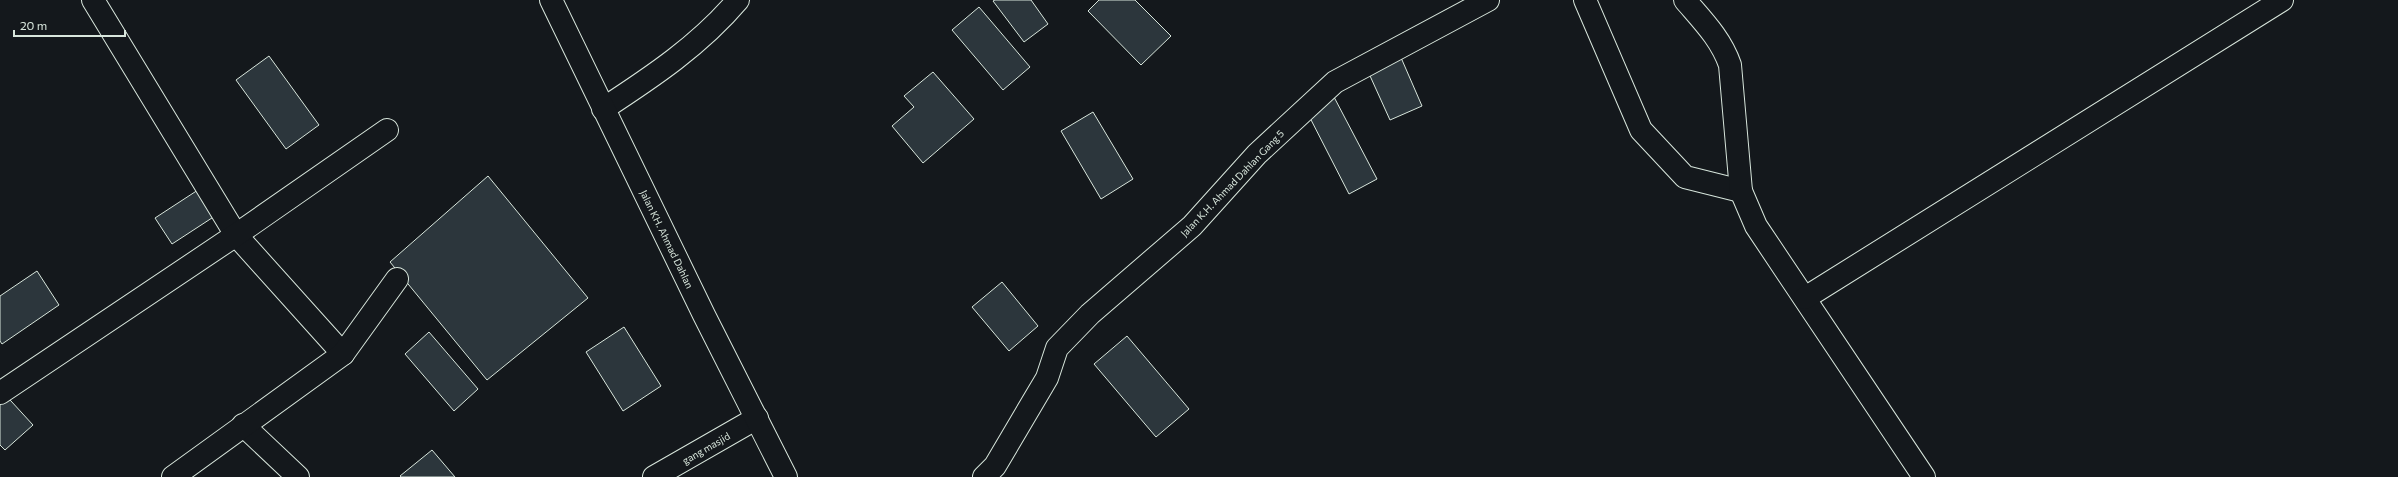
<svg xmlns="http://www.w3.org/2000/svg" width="2398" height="477" font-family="Commissioner,sans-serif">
<rect width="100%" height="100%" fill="#14181c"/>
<g fill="#2c363c" stroke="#d8e6dc">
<polygon points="995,0 1031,0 1048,24 1024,42 993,1"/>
<polygon points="1099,0 1135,0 1171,36 1141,65 1088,11"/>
<polygon points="979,7 1030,67 1003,90 952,30"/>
<polygon points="1399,53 1422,106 1390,120 1366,67"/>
<polygon points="269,56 319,125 286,149 236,80"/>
<polygon points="933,72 974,119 923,163 892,126 914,107 904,96"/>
<polygon points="1334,97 1377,179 1349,194 1307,112"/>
<polygon points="1093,112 1133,179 1101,199 1061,131"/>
<polygon points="488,176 588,298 487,380 390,262"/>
<polygon points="201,188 218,214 172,244 155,218"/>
<polygon points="37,271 59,305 2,344 0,341 0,296"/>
<polygon points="1002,282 1038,326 1009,351 972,307"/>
<polygon points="624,327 661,386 623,411 586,352"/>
<polygon points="429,332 478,389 454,411 405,354"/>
<polygon points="1127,336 1189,409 1156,437 1094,364"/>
<polygon points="0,389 33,425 5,450 0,445"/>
<polygon points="432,450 455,477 401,477 400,476"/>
</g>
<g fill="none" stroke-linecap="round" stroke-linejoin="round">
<defs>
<g id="minor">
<polyline points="93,0 236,235 343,354"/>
<polyline points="1585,0 1641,130 1685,177 1741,191"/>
<path d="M1685 0C1703 21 1721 39 1730 65L1741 191 1756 226 1924 477"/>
<path d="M603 109C652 77 700 45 738 0"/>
<polyline points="1805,298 2282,0"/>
<polyline points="0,393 236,235 387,130"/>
<polyline points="243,425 298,477"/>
<polyline points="173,477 343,354 397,279"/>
<polyline points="654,477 757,418"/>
<polyline points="984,477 995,466 1047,378 1057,348 1090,314 1192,226 1257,154 1335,82 1488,0"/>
</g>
<polyline id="major" points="551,0 704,315 786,477"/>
</defs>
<use href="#minor" stroke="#d8e6dc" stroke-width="24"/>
<use href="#major" stroke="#d8e6dc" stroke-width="24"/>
<use href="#minor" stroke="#14181c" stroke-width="22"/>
<use href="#major" stroke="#14181c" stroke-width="22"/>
</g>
<g text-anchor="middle" stroke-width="3" stroke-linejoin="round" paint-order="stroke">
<g font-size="10" fill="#d8e6dc" stroke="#14181c">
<text transform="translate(1232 183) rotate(-46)" y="4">Jalan K.H. Ahmad Dahlan Gang 5</text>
<text transform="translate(667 239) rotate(64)" y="4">Jalan KH. Ahmad Dahlan</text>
<text transform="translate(706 448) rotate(-30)" y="4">gang masjid</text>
</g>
</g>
<path d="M14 30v6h111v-6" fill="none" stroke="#d8e6dc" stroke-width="2"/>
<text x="20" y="30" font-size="12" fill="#d8e6dc" stroke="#14181c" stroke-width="3" paint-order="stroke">20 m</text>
</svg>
